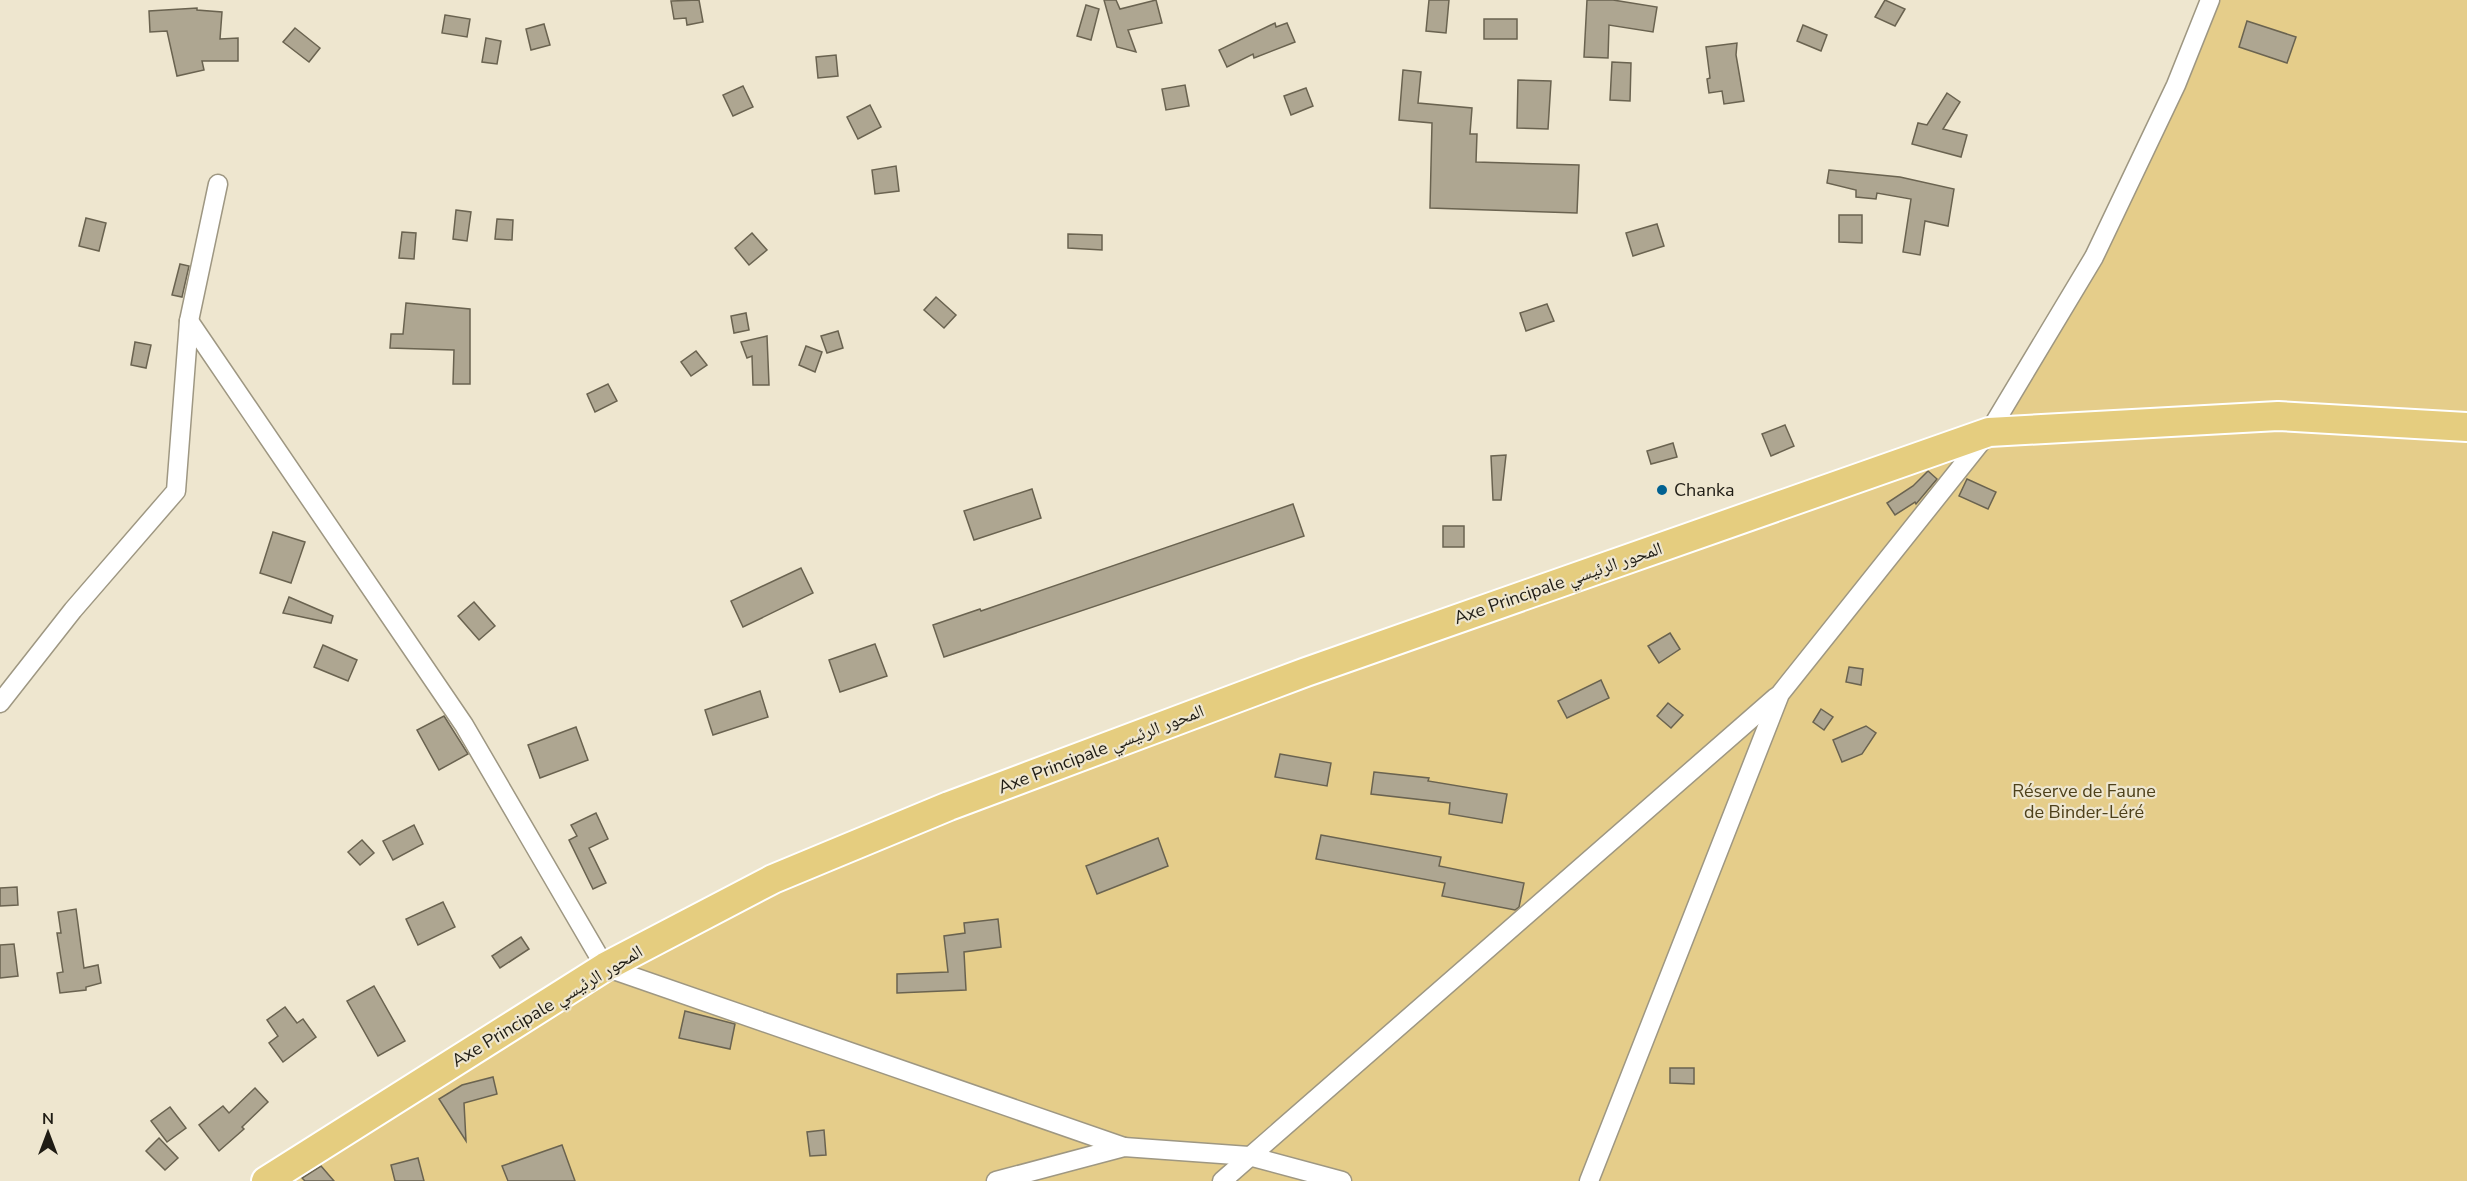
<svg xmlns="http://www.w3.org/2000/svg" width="2467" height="1181" font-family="'Nunito Sans','Noto Naskh Arabic',sans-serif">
<rect width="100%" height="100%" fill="#eee6cf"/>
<polygon fill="#e5cd8a" points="2210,0 2467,0 2467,1181 266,1181 773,879 1989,432 2094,257"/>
<g fill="#aea691" stroke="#6a6350" stroke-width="1.5">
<polygon points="699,0 703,22 687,25 686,18 674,19 671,1"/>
<polygon points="1104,0 1116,0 1120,9 1156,0 1162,23 1128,30 1136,52 1117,47"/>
<polygon points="1429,0 1449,0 1446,33 1426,31"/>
<polygon points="1587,0 1613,0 1657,7 1653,32 1609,25 1608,58 1584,57"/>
<polygon points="1885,0 1905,9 1895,26 1875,17"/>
<polygon points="1086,5 1099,9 1091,40 1077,36"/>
<polygon points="197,8 197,10 222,12 220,39 238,38 238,61 202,61 204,70 177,76 167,31 150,32 149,11"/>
<polygon points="445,15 470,19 467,37 442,33"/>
<rect x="1484" y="19" width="33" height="20"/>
<polygon points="2247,21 2296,37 2287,63 2239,47"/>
<polygon points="1275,23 1276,27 1287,23 1295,42 1254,58 1253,54 1227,67 1219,50"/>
<polygon points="544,24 550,45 531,50 526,29"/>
<polygon points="1803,25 1827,35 1821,51 1797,41"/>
<polygon points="295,28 320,48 309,62 283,42"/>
<polygon points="486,38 501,41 497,64 482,62"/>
<polygon points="1737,43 1736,55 1744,101 1724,104 1722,91 1709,93 1707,79 1710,78 1706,47"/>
<polygon points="836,55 838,76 818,78 816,57"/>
<polygon points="1612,62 1631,63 1630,101 1610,100"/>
<polygon points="1403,70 1421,72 1418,103 1472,108 1470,134 1477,134 1476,162 1579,165 1577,213 1430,208 1432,123 1399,120"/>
<polygon points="1518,80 1551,81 1548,129 1517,128"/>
<polygon points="1185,85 1189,106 1166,110 1162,89"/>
<polygon points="743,86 753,107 733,116 723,95"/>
<polygon points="1306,88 1313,106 1291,115 1284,96"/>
<polygon points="1947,93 1960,102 1943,129 1967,135 1961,157 1912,144 1918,123 1927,125"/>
<polygon points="870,105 881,127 858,139 847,117"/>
<polygon points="896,166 899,191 875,194 872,170"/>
<polygon points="1829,170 1900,177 1954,189 1948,226 1925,221 1920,255 1903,252 1911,199 1877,193 1876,199 1856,197 1856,190 1827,183"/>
<polygon points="456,210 471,212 467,241 453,239"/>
<polygon points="1839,215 1862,215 1862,243 1839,242"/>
<polygon points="86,218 106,223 99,251 79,246"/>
<polygon points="497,219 513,220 512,240 495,239"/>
<polygon points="1657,224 1664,246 1633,256 1626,233"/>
<polygon points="402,232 416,233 414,259 399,258"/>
<polygon points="752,233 767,250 749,265 735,248"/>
<polygon points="1068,234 1102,235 1102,250 1068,248"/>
<polygon points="180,264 189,266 182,297 172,295"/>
<polygon points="936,297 956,315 944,328 924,310"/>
<polygon points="406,303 470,309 470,384 453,384 454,350 390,348 391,334 403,334"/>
<polygon points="1547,304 1554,321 1526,331 1520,313"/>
<polygon points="746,313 749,330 734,333 731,316"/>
<polygon points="838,331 843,348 827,353 821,336"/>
<polygon points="767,336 769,385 753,385 752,356 747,358 741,342"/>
<polygon points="135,342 151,345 146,368 131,365"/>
<polygon points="806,346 822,352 815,372 799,365"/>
<polygon points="696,351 707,365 691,376 681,362"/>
<polygon points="608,384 617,401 595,412 587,394"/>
<polygon points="1785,425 1794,446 1771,456 1762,434"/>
<polygon points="1673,443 1677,457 1651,464 1647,451"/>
<polygon points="1506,455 1501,500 1493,500 1491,456"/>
<polygon points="1928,471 1937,479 1916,504 1915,502 1895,515 1887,503 1913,486"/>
<polygon points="1967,479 1996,492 1988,509 1959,496"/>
<polygon points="1032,489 1041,518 974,540 964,511"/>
<polygon points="1293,504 1304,536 944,657 933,625 980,609 981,611"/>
<rect x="1443" y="526" width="21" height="21"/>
<polygon points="273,532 305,542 291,583 260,573"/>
<polygon points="801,568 813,593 743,627 731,601"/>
<polygon points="289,597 333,616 331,623 283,613"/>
<polygon points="474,602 495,626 479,640 458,616"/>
<polygon points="1670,633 1680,649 1659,663 1648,646"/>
<polygon points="875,644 887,676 840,692 829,660"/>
<polygon points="323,645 357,660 348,681 314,667"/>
<polygon points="1849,667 1863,669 1861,685 1846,682"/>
<polygon points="1601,680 1609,698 1567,718 1558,701"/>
<polygon points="760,691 768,717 713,735 705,710"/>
<polygon points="1668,703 1683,715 1671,728 1657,716"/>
<polygon points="1821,709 1833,717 1824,730 1813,722"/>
<polygon points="444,716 468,754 439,770 417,730"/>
<polygon points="1866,726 1876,733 1862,754 1842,762 1833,740"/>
<polygon points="576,727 588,760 540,778 528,745"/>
<polygon points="1280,754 1331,763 1327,786 1275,777"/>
<polygon points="1374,772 1429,778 1428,781 1507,794 1502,823 1449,814 1450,803 1371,794"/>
<polygon points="596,813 608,839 589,848 606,883 593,889 569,840 577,836 571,825"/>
<polygon points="414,825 423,844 393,860 383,841"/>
<polygon points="1321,835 1441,857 1439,866 1524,883 1519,907 1515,910 1442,896 1445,883 1316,859"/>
<polygon points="1158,838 1168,866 1097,894 1086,866"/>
<polygon points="362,840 374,853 360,865 348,852"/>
<polygon points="17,887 18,905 0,906 0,888"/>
<polygon points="443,902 455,927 418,945 406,919"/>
<polygon points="76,909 84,968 98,965 101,983 86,987 86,990 60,993 57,973 63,972 57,933 61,933 58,912"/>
<polygon points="998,919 1001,947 964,952 966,990 897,993 897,974 948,972 944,936 965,933 964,923"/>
<polygon points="521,937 529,949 500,968 492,956"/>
<polygon points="14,944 18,976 0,978 0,945"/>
<polygon points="374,986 405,1041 378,1056 347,1001"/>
<polygon points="285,1007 297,1023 303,1019 316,1037 283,1062 269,1043 278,1036 267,1020"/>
<polygon points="685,1011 735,1024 730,1049 679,1038"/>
<polygon points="1670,1068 1694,1068 1694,1084 1670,1083"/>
<polygon points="493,1077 497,1094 464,1103 466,1141 439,1099 462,1085"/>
<polygon points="255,1088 268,1102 242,1127 244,1129 219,1151 199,1125 223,1106 229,1113"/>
<polygon points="170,1107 186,1128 167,1142 151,1121"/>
<polygon points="824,1130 826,1155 810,1156 807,1132"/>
<polygon points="159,1138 178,1158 165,1170 146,1151"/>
<polygon points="562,1145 575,1181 508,1181 502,1166"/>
<polygon points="418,1158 424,1181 395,1181 391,1165"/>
<polygon points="321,1166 334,1181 305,1181 302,1178"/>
</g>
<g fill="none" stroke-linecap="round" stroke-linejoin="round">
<defs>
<g id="minor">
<polyline points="189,321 464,725 605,967 1124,1147"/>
<polyline points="0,703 73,610 176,491 189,321 218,184"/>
<polyline points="996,1181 1124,1147 1249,1156 1342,1181"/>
<polyline points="1222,1181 1776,697"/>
<polyline points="1589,1181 1780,694 1989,432 2094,257 2176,85 2210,0"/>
</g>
<polyline id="primary" points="266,1181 605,967 773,879 949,806 1306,672 1989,432 2278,416 2467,427"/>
</defs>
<use href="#minor" stroke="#9e9782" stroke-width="21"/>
<use href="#primary" stroke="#fff" stroke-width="32"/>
<use href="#minor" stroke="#fff" stroke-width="18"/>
<use href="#primary" stroke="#e5cd7f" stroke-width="28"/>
</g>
<circle fill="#016191" stroke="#eee6cf" stroke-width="2" cx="1662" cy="490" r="6"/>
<g text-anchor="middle" stroke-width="4.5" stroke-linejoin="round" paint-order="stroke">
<g font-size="18" fill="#1f1c14" stroke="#eee6cf" text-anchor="start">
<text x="1674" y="496">Chanka</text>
</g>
<g font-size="18" fill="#1f1c14" stroke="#eee6cf">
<text transform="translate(1558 583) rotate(-19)" y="6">Axe Principale المحور الرئيسي</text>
<text transform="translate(1101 749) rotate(-21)" y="6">Axe Principale المحور الرئيسي</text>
<text transform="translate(547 1006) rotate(-31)" y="6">Axe Principale المحور الرئيسي</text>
</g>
<g font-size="18" fill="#4e411b" stroke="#eee6cf">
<text x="2084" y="797">Réserve de Faune<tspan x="2084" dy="21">de Binder-Léré</tspan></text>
</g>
</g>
<g transform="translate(48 1133)" stroke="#eee6cf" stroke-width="4.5" paint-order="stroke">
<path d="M0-4.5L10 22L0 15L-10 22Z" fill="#1f1c14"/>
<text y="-9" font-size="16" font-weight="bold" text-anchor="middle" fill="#1f1c14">N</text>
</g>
</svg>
